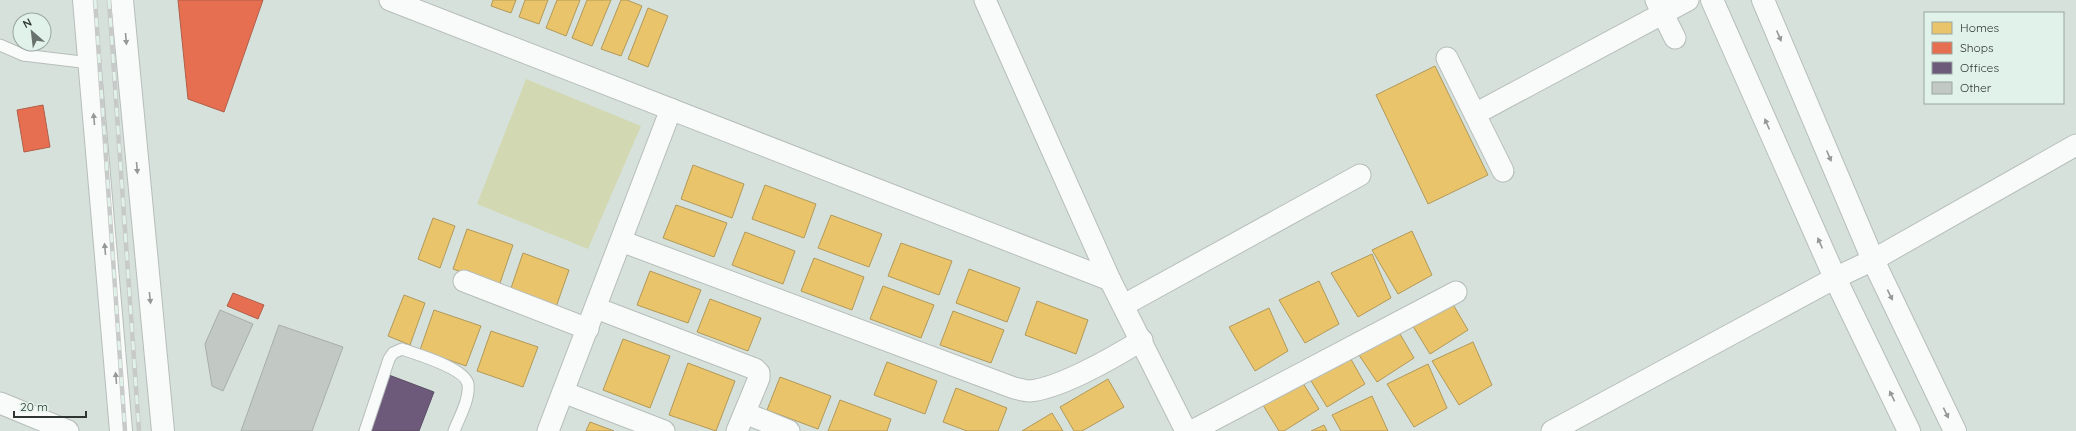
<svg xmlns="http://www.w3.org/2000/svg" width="2076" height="431" font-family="Quicksand,sans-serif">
<rect width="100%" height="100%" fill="#d7e1dc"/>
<polygon fill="#d2d8b1" points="526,79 641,126 588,249 477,204"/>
<g fill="#e9c46a" stroke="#b19959">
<polygon points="493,0 516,0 511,13 491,6"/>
<polygon points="525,0 548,0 539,24 519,17"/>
<polygon points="557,0 580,0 566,36 546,28"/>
<polygon points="587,0 611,0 592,46 572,38"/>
<polygon points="621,0 627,0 642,6 621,56 601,49"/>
<polygon points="648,8 668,16 648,67 628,59"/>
<polygon points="1435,66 1488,175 1428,204 1376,95"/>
<polygon points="693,165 744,184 732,218 681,199"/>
<polygon points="765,185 816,204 804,238 752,219"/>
<polygon points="676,205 727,223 714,257 663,238"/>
<polygon points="831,215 882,234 869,267 818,248"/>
<polygon points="433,218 455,226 440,268 418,259"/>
<polygon points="467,229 513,245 499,286 453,269"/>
<polygon points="1412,231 1432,275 1398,294 1372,250"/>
<polygon points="745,232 795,251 783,284 732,265"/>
<polygon points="901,243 952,261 939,295 888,276"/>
<polygon points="523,253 569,270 555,310 509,294"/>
<polygon points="1372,254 1391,298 1358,317 1331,273"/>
<polygon points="814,258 864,277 852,310 801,291"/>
<polygon points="969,269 1020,288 1007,322 956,303"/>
<polygon points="650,271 701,290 688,323 637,305"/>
<polygon points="1319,281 1339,324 1305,343 1279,300"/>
<polygon points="883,286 934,305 921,338 870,319"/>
<polygon points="404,295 425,303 410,345 388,336"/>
<polygon points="710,299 761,318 748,351 697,332"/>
<polygon points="1037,301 1088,320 1076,354 1025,335"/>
<polygon points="1451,301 1468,330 1430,354 1411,323"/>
<polygon points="1269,308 1288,351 1255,371 1229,327"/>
<polygon points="434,310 481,326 466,366 420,350"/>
<polygon points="953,311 1004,330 991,363 940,345"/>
<polygon points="1397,329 1414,358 1377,382 1357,352"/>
<polygon points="491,331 538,347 523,387 477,371"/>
<polygon points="623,339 670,356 650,408 603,390"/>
<polygon points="1473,342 1492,385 1459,405 1432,361"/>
<polygon points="1348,354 1365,384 1327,407 1308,376"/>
<polygon points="887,362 937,381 925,414 874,395"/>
<polygon points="688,363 735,381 716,431 669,415"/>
<polygon points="1428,364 1447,408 1414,427 1387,384"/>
<polygon points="780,377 831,396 818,429 767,410"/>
<polygon points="1108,379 1124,407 1082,431 1074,431 1060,407"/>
<polygon points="1301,380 1319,409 1284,431 1279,431 1261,402"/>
<polygon points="956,388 1007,408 998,431 967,431 943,422"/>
<polygon points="1372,396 1388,431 1341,431 1332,415"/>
<polygon points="840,400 891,419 887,431 828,431"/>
<polygon points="1052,413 1063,431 1022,431"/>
<polygon points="590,422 614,431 586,431"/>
<polygon points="1324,425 1327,431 1311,431"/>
</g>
<g fill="#e76f51" stroke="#b05e48">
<polygon points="178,0 263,0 224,112 188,99"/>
<polygon points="43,105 50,147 24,152 17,110"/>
<polygon points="233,293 264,305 258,319 227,306"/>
</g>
<polygon fill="#6d597a" stroke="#5a4e64" points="381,372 434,392 419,431 359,431"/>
<g fill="#c2c9c4" stroke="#a7aea9">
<polygon points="220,310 253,324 223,391 212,386 205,344"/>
<polygon points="279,325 343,347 312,431 241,431"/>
</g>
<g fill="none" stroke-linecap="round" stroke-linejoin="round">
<defs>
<g id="service">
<polyline points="0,45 23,55 90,63"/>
<path d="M365 431 389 359 393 353 402 349C416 354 465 368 468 384 470 399 459 418 454 431"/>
</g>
<g id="minor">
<polyline points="390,0 1110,280"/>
<polyline points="985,0 1110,280 1186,431"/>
<polyline points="1656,0 1675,38"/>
<polyline points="1447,58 1503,171"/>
<polyline points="1475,114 1688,0"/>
<path d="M621 241 1014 388C1019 389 1024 391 1029 391 1059 389 1116 356 1142 340"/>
<polyline points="464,281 588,329"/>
<polyline points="1124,305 1360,175"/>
<polyline points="596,308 755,369 759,373 759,378 737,431"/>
<polyline points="563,392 664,431"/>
<polyline points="0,403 68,431"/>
<polyline points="745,413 789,431"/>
<polyline points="548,431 671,109"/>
<polyline points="1192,431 1456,292"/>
<polyline points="1552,431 1835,278 1873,260 2076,145"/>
</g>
<g id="tertiary">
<polyline points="84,0 121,431"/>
<polyline points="122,0 163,431"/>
<polyline points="1712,0 1835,278 1909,431"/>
<polyline points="1763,0 1873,260 1955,431"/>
</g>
</defs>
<use href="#service" stroke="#b6beba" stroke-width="13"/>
<use href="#minor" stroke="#b6beba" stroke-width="23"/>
<use href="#tertiary" stroke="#b6beba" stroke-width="24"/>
<use href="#service" stroke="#f9fafa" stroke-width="11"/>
<use href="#minor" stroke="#f9fafa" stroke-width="21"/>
<use href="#tertiary" stroke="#f9fafa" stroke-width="22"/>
<defs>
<g id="rail">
<polyline points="95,0 125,431"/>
<polyline points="109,0 139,431"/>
</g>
</defs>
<use href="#rail" stroke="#c7cac8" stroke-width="4.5"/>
<use href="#rail" stroke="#e0f2e9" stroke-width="3" stroke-dasharray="9" stroke-linecap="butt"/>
</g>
<defs><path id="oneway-solid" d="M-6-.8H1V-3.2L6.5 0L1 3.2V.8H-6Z"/></defs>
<g fill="#949896">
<use href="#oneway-solid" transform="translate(1779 36) rotate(67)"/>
<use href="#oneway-solid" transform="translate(126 39) rotate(85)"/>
<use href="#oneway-solid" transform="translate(94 119) rotate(-95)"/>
<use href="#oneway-solid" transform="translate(1767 124) rotate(-114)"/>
<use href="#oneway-solid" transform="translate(1829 156) rotate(67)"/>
<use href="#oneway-solid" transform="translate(137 168) rotate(85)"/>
<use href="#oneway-solid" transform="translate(1820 243) rotate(-114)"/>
<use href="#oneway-solid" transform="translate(105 249) rotate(-95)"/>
<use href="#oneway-solid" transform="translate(1890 295) rotate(64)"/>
<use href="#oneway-solid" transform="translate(150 298) rotate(84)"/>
<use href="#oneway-solid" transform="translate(116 378) rotate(-95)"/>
<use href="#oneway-solid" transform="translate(1892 396) rotate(-116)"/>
<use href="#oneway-solid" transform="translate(1946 413) rotate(64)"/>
</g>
<rect x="1924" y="12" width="140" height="92" fill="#e0f2e9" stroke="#99a6a0"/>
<rect x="1932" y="22" width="20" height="12" fill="#e9c46a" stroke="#99a6a0"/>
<text x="1960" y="32" font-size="12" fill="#2e3532">Homes</text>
<rect x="1932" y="42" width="20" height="12" fill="#e76f51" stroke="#99a6a0"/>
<text x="1960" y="52" font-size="12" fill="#2e3532">Shops</text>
<rect x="1932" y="62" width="20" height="12" fill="#6d597a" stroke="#99a6a0"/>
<text x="1960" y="72" font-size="12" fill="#2e3532">Offices</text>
<rect x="1932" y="82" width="20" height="12" fill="#c2c9c4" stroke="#99a6a0"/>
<text x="1960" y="92" font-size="12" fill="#2e3532">Other</text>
<g transform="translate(32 32) rotate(332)"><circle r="19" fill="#e0f2e9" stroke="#99a6a0"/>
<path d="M0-3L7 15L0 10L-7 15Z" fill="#69716e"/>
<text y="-6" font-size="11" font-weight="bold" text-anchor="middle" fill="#2e3532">N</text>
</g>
<path d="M14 411v6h72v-6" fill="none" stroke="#2e3532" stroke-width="2"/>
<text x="20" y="411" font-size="12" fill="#2e3532" stroke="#e0f2e9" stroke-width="3" paint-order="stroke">20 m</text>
</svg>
